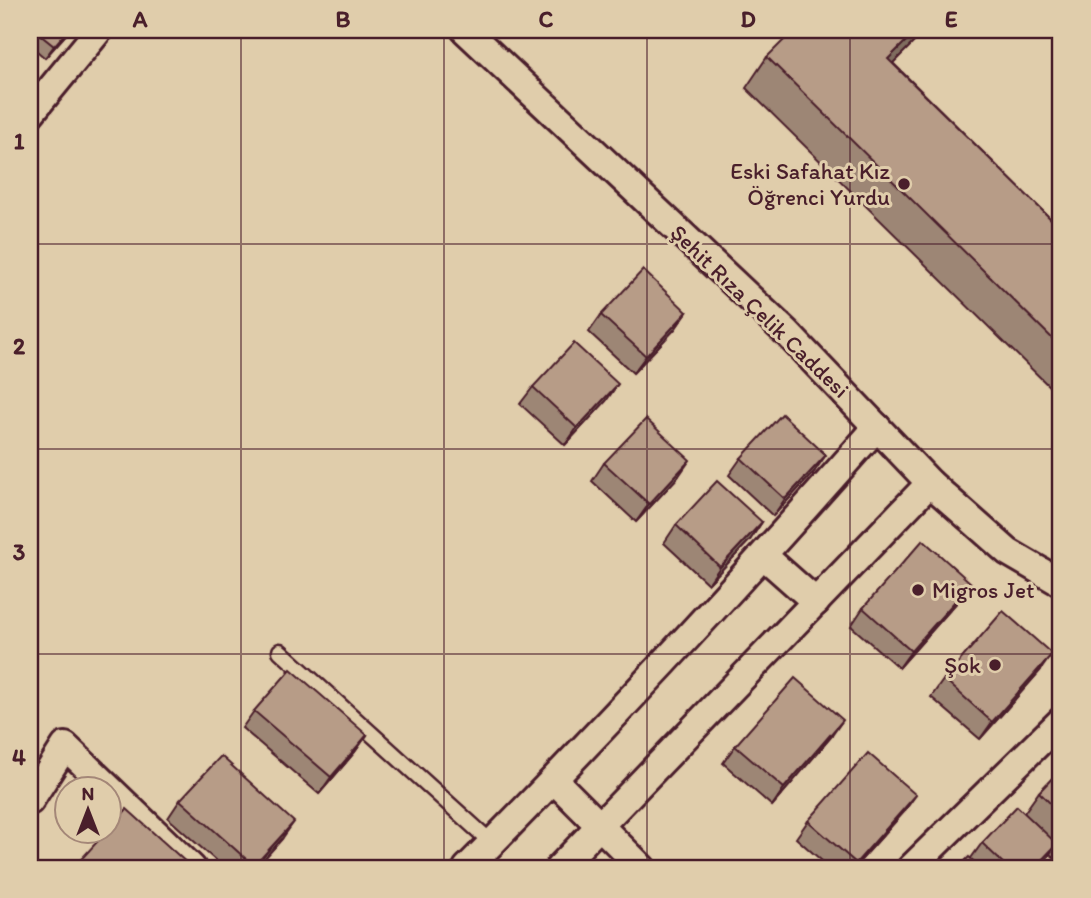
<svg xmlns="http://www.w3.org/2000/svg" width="1091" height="898" font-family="Itim,sans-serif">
<rect width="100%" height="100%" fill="#e0cdab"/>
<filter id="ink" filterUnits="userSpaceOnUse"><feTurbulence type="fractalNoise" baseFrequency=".0143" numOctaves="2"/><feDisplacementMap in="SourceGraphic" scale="14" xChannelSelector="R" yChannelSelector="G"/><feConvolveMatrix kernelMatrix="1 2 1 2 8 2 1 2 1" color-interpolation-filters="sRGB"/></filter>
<g filter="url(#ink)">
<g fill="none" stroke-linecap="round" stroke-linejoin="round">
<defs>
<polyline id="lane" points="280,651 492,843"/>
<g id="street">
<polyline points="465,30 787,333 930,483 1008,552 1061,583"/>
<polyline points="30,114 99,30"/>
<polyline points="764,556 816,602"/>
<polyline points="554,780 642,868"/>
<polyline points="30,801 65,746 192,868"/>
<path d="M467 868C608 726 744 578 877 427"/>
<polyline points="559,868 930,483"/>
<polyline points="911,868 1061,721"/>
</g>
</defs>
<use href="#lane" stroke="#4a1f2b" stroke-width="19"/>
<use href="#street" stroke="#4a1f2b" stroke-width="32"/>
<use href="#lane" stroke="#e0cdab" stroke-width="14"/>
<use href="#street" stroke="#e0cdab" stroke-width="26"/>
</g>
<g fill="#9d8674" stroke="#4a1f2b" stroke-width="2">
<polygon points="30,30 70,30 45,58 30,45"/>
<polygon points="926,30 893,63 1061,229 1061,398 746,88 767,57"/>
<polygon points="687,312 675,329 633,373 589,332 601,315"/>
<polygon points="533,387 606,401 565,445 520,404"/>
<polygon points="741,458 814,472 773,516 729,475"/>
<polygon points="604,463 678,477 636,522 592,481"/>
<polygon points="762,522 750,540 708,584 664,543 676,525"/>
<polygon points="959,600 899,668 851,626 863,608"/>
<polygon points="1040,671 980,739 931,697 944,679"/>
<polygon points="254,711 367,735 355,752 319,794 242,728"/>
<polygon points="831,737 772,806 723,763 735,746"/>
<polygon points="1061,769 1061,856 1057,860 1050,854 1040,868 958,868 971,858 982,843 1024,813 1039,792"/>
<polygon points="180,800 282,839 256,868 224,868 168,818"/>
<polygon points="904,812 854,868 830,868 796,838 808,821"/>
</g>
<g fill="#806d5e" stroke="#4a1f2b" stroke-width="2">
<polygon points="68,30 70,30 45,58 54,46"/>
<polygon points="917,30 926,30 867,89 888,59"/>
<polygon points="687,312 675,329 633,373 646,356"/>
<polygon points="618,384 606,401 565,445 577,428"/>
<polygon points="826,455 814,472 773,516 785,499"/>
<polygon points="690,460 678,477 636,522 649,504"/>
<polygon points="762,522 750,540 708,584 720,567"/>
<polygon points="971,583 959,600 899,668 911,651"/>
<polygon points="1052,654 1040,671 980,739 992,722"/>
<polygon points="843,720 831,737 772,806 784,788"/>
<polygon points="367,735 355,752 319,794 331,777"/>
<polygon points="916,795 904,812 854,868 852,868"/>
<polygon points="294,822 282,839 256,868 252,868"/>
<polygon points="1057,844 1040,868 1034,868"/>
</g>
<g fill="#b79c87" stroke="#4a1f2b" stroke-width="2">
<polygon points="34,30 68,30 54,46"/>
<polygon points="794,30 917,30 888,59 1061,229 1061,347 767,57"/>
<polygon points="643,270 687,312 646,356 601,315"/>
<polygon points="574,343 618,384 577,428 533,387"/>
<polygon points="782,414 826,455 785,499 741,458"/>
<polygon points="646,419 690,460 649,504 604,463"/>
<polygon points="717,481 762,522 720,567 676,525"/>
<polygon points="923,540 971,583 911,651 863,608"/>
<polygon points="1003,611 1052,654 992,722 944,679"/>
<polygon points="291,669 367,735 331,777 254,711"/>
<polygon points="795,678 843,720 784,788 735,746"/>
<polygon points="868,753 916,795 856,863 808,821"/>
<polygon points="221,756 294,822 254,866 180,800"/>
<polygon points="1061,769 1061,814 1039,792"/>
<polygon points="1017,806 1057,844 1034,868 1008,868 982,843"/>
<polygon points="127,809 188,864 184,868 73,868 107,831 108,831 108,829"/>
<polygon points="969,857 981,868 958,868"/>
</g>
</g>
<path fill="none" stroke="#4a1f2b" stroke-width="2" stroke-opacity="0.55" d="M241 30V868M444 30V868M647 30V868M850 30V868M30 244H1061M30 449H1061M30 654H1061"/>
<g fill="#4a1f2b" stroke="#e0cdab" stroke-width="2.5">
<circle cx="904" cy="184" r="7"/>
<circle cx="918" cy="590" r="7"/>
<circle cx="995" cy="665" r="7"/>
</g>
<g text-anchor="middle" stroke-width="6" stroke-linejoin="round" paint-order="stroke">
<g font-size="23" fill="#4a1f2b" stroke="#e0cdab" text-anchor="end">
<text x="890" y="179">Eski Safahat Kız<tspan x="890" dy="26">Öğrenci Yurdu</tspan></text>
<text x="932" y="598" text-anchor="start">Migros Jet</text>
<text x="981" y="673">Şok</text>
</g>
<g font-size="23" fill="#4a1f2b" stroke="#e0cdab">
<text transform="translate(760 311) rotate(44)" y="8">Şehit Rıza Çelik Caddesi</text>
</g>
</g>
<rect width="1091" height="898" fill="none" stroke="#e0cdab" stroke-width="77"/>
<g transform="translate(88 810)"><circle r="33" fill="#e0cdab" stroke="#a48778" stroke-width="2"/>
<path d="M0-5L12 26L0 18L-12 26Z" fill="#4a1f2b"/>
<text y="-10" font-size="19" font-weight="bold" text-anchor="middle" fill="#4a1f2b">N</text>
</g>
<rect x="38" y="38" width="1014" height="822" fill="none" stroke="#4a1f2b" stroke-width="2.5"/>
<g font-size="23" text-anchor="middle" font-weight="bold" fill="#4a1f2b">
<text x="140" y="27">A</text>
<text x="343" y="27">B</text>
<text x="546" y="27">C</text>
<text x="748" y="27">D</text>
<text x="951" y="27">E</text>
<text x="19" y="149">1</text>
<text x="19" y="354">2</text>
<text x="19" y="560">3</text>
<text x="19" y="765">4</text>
</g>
</svg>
